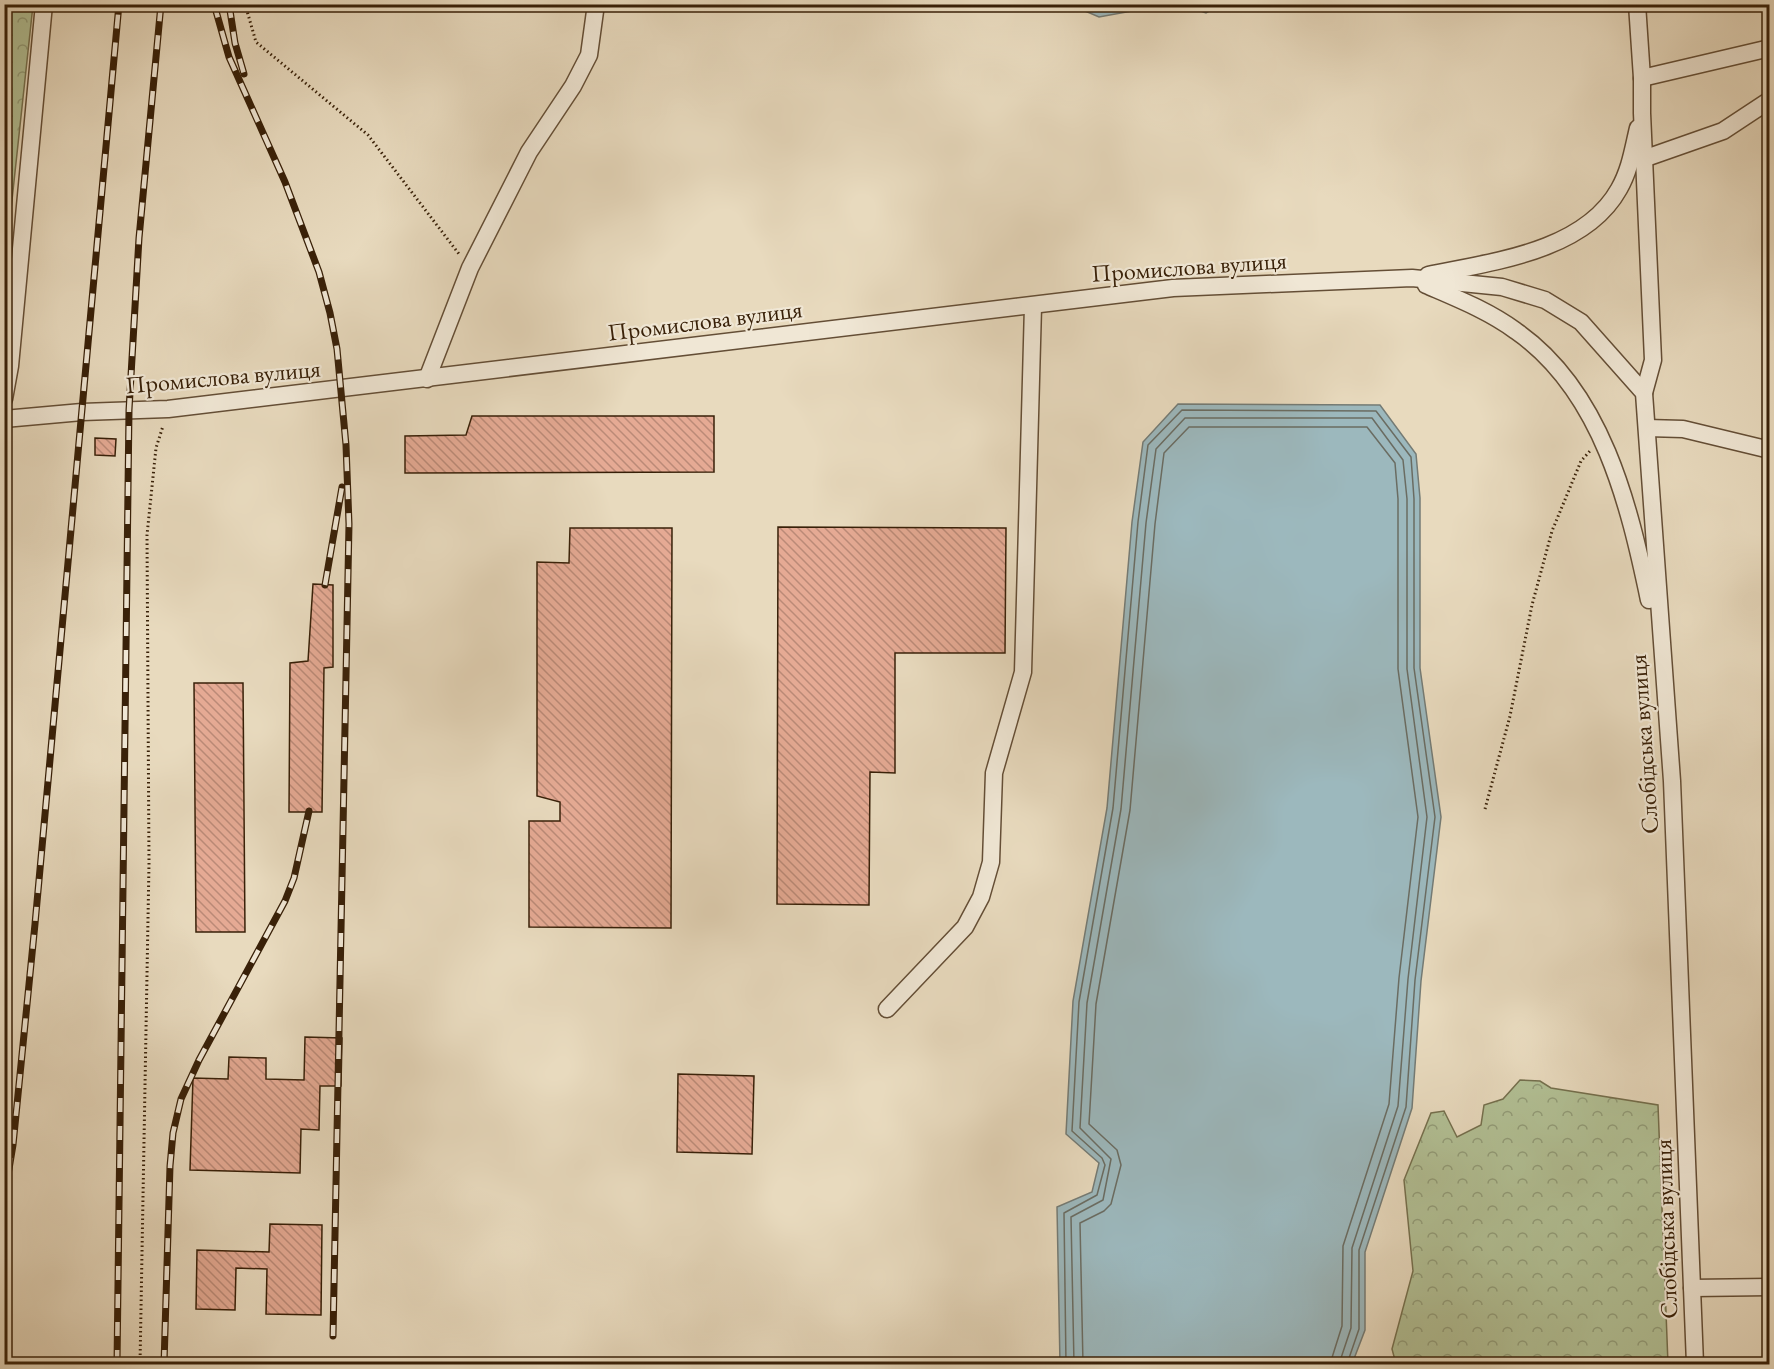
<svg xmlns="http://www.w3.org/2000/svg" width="1774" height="1369" font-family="'EB Garamond',serif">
<defs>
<pattern id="forest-crowns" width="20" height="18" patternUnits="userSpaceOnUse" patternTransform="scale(1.5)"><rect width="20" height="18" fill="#b2c095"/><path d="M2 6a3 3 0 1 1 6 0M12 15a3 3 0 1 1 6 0" fill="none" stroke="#929c78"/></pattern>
<pattern id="building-back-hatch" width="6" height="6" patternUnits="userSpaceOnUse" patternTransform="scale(1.5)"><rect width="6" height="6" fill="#e5aa94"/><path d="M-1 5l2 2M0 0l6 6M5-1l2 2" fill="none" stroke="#bb8a77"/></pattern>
</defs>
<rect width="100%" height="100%" fill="#e8dabe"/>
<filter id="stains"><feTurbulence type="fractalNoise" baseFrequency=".00333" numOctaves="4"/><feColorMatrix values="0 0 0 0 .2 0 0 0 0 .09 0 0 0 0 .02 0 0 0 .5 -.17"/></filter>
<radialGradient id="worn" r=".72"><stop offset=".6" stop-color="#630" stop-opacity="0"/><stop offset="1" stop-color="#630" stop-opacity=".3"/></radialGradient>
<g fill="url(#forest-crowns)" stroke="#75704e" stroke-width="1.5">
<polygon points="5,4 33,5 5,265 4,5"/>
<polygon points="1520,1080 1540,1081 1551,1088 1658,1105 1668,1364 1396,1364 1392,1349 1413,1271 1404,1180 1431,1113 1444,1111 1457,1137 1481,1125 1484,1105 1503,1099"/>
</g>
<g fill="#9cb8bd" stroke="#747b75" stroke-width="1.5">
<polygon points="1071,5 1165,5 1099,17"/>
<polygon points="1184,5 1220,5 1206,13"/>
<polygon points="1178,404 1380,405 1416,454 1420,498 1420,668 1441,817 1421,981 1412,1108 1365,1252 1365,1330 1352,1364 1060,1364 1057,1207 1092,1192 1099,1163 1066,1134 1073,1001 1107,808 1132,522 1143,442"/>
</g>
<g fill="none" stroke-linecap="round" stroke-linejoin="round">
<g stroke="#6a6c62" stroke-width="1.5">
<polyline points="1066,1364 1064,1213 1097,1195 1105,1165 1102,1158 1072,1131 1079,1002 1113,808 1138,522 1148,445 1182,410 1376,411 1411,457 1414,499 1414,668 1435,817 1415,980 1406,1107 1359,1250 1359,1329 1347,1364"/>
<polyline points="1074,1364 1071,1217 1103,1200 1111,1159 1080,1128 1087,1003 1121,809 1146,523 1156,449 1185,418 1372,418 1403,460 1407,499 1407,669 1427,817 1408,979 1398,1106 1352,1248 1351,1328 1339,1364"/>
<polyline points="1083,1364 1080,1223 1104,1211 1111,1204 1121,1165 1117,1150 1089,1124 1096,1004 1130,810 1155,524 1164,453 1189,427 1367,427 1395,463 1398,499 1398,669 1418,817 1399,978 1389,1104 1343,1246 1342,1326 1330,1364"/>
</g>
</g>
<g fill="url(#building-back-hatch)" stroke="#382008" stroke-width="1.5">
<polygon points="472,416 714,416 714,472 405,473 405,436 466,435"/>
<polygon points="95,438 116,439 115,456 95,455"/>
<polygon points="778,527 1006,528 1005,653 895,653 895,773 870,772 869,905 777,904"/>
<polygon points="570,528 672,528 671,928 529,927 529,821 560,821 560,802 537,796 537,562 569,563"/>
<polygon points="313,584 333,585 333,667 324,668 322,812 289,812 290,663 308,661"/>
<polygon points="194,683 243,683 245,932 196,932"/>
<polygon points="305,1037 342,1038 341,1086 320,1086 319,1130 301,1129 300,1173 190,1170 193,1078 228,1079 229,1057 266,1058 266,1079 304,1080"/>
<polygon points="678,1074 754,1076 752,1154 677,1152"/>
<polygon points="270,1224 322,1225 321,1315 266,1314 267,1269 236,1268 235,1310 196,1309 197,1250 269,1252"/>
<polygon points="496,1362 546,1364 496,1364"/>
</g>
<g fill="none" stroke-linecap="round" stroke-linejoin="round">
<defs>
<g id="minor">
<polyline points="1637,4 1642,78 1642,113 1653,360 1644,393"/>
<polyline points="1642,78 1770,48"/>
<polyline points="1646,158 1723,131 1770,100"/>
<path d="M1428 275C1491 262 1584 252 1619 189 1630 170 1633 149 1638 128"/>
<path d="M1426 285C1456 298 1489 311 1516 331 1602 391 1629 504 1649 600"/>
<polyline points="427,379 470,268 529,152 573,86 589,55 596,4"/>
<polyline points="4,399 10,366 44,4"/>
<polyline points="4,419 82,412 168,409 1173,288 1412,278 1502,287 1545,300 1581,322 1644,393 1672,781 1695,1364"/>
<polyline points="1647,428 1683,429 1770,450"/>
<polyline points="887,1009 965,927 981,897 991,862 994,773 1023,672 1033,306"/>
<polyline points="1692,1288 1770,1287"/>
</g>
</defs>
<use href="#minor" stroke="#644e36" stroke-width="19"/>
<g stroke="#382008" stroke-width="3" stroke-dasharray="1.5 3" stroke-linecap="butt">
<polyline points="245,4 256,42 368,135 459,254"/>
<polyline points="1485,809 1510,716 1532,605 1552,531 1581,461 1590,451"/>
<polyline points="140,1364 149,863 147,535 156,448 163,426"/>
</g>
<use href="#minor" stroke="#f0e7d5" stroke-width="16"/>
<defs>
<g id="rail">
<polyline points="214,4 229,57 285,182 319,272 330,313 337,349 346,445 349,524 333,1336"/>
<polyline points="229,4 235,43 244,74"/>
<polyline points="325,585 342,487"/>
<polyline points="4,1199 13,1145 35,924 119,4"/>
<polyline points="117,1364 129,410 139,238 161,4"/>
<polyline points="164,1364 170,1166 173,1133 181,1099 199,1060 285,901 294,878 309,811"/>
</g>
</defs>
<use href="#rail" stroke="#382008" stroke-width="7"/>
<use href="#rail" stroke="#f0e7d5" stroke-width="4.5" stroke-dasharray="14" stroke-linecap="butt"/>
</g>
<g text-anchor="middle" stroke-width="4.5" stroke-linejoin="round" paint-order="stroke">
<g font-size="24" fill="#382008" stroke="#f0e7d5">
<text transform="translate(1189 267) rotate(-4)" y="8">Промислова вулиця</text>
<text transform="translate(705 321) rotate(-7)" y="8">Промислова вулиця</text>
<text transform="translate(223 377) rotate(-5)" y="8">Промислова вулиця</text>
<text transform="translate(1644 744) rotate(-94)" y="8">Слобідська вулиця</text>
<text transform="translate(1666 1229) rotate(-92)" y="8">Слобідська вулиця</text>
</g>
</g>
<rect width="1774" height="1369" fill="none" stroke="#e8dabe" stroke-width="24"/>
<rect x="6" y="6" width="1762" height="1357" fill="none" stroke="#382008" stroke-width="3"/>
<rect x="12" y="12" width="1750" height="1345" fill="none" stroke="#382008" stroke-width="1.5"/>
<rect width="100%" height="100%" filter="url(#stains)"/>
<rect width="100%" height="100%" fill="url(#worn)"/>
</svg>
